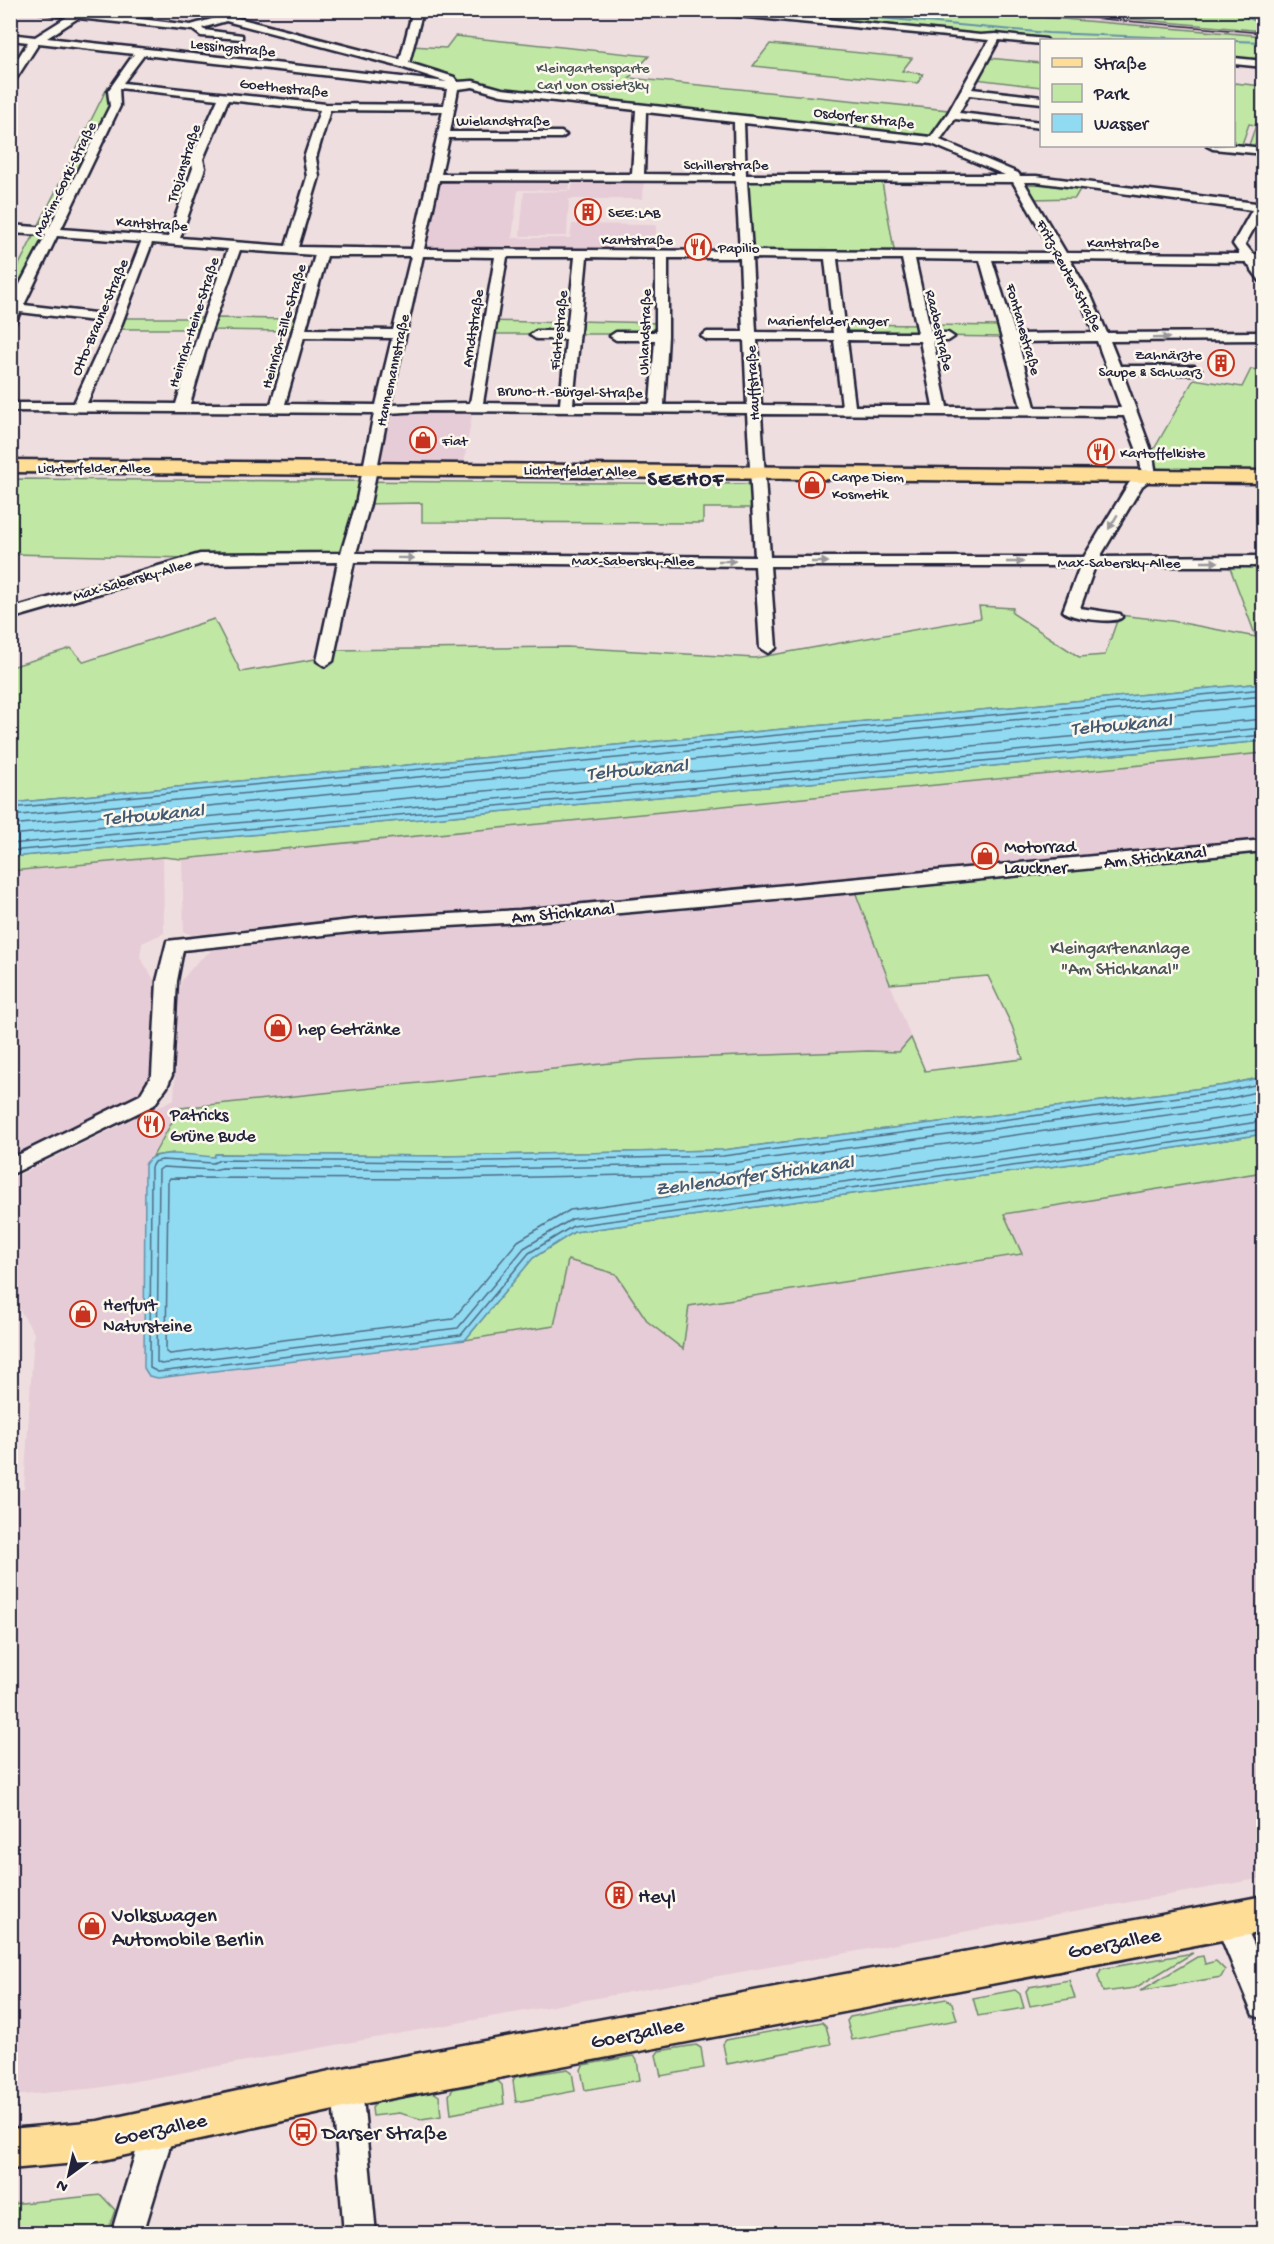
<svg xmlns="http://www.w3.org/2000/svg" width="1274" height="2244" font-family="'Gochi Hand',sans-serif">
<rect width="100%" height="100%" fill="#efdedf"/>
<filter id="ink" filterUnits="userSpaceOnUse"><feTurbulence type="fractalNoise" baseFrequency=".0167" numOctaves="2"/><feDisplacementMap in="SourceGraphic" scale="12" xChannelSelector="R" yChannelSelector="G"/><feConvolveMatrix kernelMatrix="1 2 1 2 8 2 1 2 1" color-interpolation-filters="sRGB"/></filter>
<g filter="url(#ink)">
<g fill="#e6ccd6">
<polygon points="1034,10 1263,31 1263,36 969,11"/>
<polygon points="439,179 571,179 569,190 518,190 512,238 570,238 572,224 656,225 656,254 425,252"/>
<polygon points="574,179 644,179 643,199 569,199 567,236 520,236 524,192 571,191"/>
<polygon points="473,409 463,468 378,464 388,412"/>
<polygon points="1263,752 1263,841 791,886 779,883 773,888 685,896 673,893 668,898 631,902 622,897 615,904 307,922 192,935 184,932 182,859"/>
<polygon points="163,857 164,933 142,943 140,957 155,981 150,1073 148,1081 138,1093 125,1103 11,1159 11,871"/>
<polygon points="855,891 911,1038 899,1052 868,1051 640,1060 180,1109 150,1158 149,1376 158,1378 465,1340 554,1326 568,1260 616,1274 648,1322 683,1349 689,1306 1022,1254 1003,1214 1263,1172 1263,1878 97,2088 11,2096 10,1491 24,1489 34,1333 11,1296 11,1179 174,1099 179,992 182,980 197,962 212,950 236,943 344,931 552,920 701,906 709,909 718,904 825,894 832,897 837,893"/>
</g>
<g fill="#c0e8a4" stroke="#718570" stroke-width="1.5">
<polygon points="714,11 969,11 1263,36 1263,63 1234,59 1234,40 1047,40 999,36 979,37"/>
<polygon points="1034,11 1263,11 1263,31 1057,12"/>
<polygon points="455,36 649,56 629,78 948,110 933,137 929,138 502,91 459,83 454,78 408,63 411,46 446,48"/>
<polygon points="770,44 912,58 902,71 923,74 918,83 753,66"/>
<polygon points="988,58 1041,63 1041,87 975,79"/>
<polygon points="1234,83 1263,86 1263,150 1248,148 1256,125 1249,124 1241,147 1234,146"/>
<polygon points="108,86 112,86 112,106 11,314 11,281"/>
<polygon points="752,181 882,182 895,255 752,254 745,183"/>
<polygon points="1028,181 1082,186 1075,198 1033,199 1025,185"/>
<polygon points="121,318 205,318 201,329 117,329"/>
<polygon points="212,318 298,319 294,331 291,331 212,330 209,329"/>
<polygon points="490,321 573,323 566,334 492,334"/>
<polygon points="578,321 659,323 656,334 581,334 578,333"/>
<polygon points="841,324 920,325 922,334 847,336"/>
<polygon points="925,325 1004,326 1004,337 931,336"/>
<polygon points="1251,369 1263,371 1263,471 1153,470 1149,458 1194,379 1242,387"/>
<polygon points="11,479 762,484 763,508 703,508 703,523 422,522 422,503 359,504 345,551 336,555 192,558 11,554"/>
<polygon points="1229,565 1263,565 1263,683 11,803 11,667 71,648 84,662 214,619 241,672 332,656 333,650 567,647 755,658 981,618 979,606 1013,608 1012,613 1079,657 1105,655 1119,615 1172,621 1256,637"/>
<polygon points="1263,741 1263,753 182,859 163,857 11,871 11,857"/>
<polygon points="1263,848 1263,1077 1226,1085 723,1150 445,1156 216,1154 214,1157 173,1156 173,1153 153,1156 180,1108 640,1060 868,1051 899,1052 911,1038 925,1071 1023,1059 1012,1026 988,976 890,984 853,886"/>
<polygon points="1263,1134 1263,1172 1004,1214 1022,1254 689,1306 683,1349 648,1322 616,1274 568,1260 554,1326 465,1340 533,1258 574,1232 1086,1162"/>
<polygon points="1193,1953 1135,1988 1103,1992 1098,1976 1101,1969"/>
<polygon points="1203,1956 1205,1964 1216,1961 1225,1970 1221,1977 1140,1991 1197,1957"/>
<polygon points="1069,1980 1075,1998 1030,2006 1026,1991 1029,1987"/>
<polygon points="1015,1990 1020,1994 1024,2008 978,2016 973,1998"/>
<polygon points="946,1999 952,2003 957,2020 852,2040 847,2021 850,2017"/>
<polygon points="822,2022 826,2026 831,2044 727,2064 723,2044 726,2040"/>
<polygon points="696,2045 701,2048 704,2068 661,2076 656,2055 659,2051"/>
<polygon points="633,2056 637,2060 640,2080 585,2090 581,2070 583,2065"/>
<polygon points="568,2069 572,2072 575,2091 516,2102 513,2081 515,2077"/>
<polygon points="498,2081 502,2085 504,2104 451,2114 449,2095 453,2089"/>
<polygon points="433,2092 439,2096 441,2116 421,2119 399,2113 373,2116 372,2108 377,2102"/>
<polygon points="101,2195 115,2210 107,2233 11,2233 11,2204"/>
</g>
<g fill="#91dbf2" stroke="#6591a9" stroke-width="1.5">
<polygon points="1263,683 1263,741 11,857 11,803"/>
<path d="M1263 1077V1134L1086 1162 574 1232 533 1258 465 1340 158 1378 149 1376 144 1368 145 1165C153 1147 195 1156 214 1157L215 1154 445 1156 723 1150 1226 1085Z"/>
</g>
<g fill="none" stroke-linecap="round" stroke-linejoin="round">
<g stroke="#4e6c84" stroke-width="1.5">
<polyline points="10,808 1264,689"/>
<polyline points="10,816 1264,696"/>
<polyline points="10,825 1264,705"/>
<polyline points="10,835 1264,719"/>
<polyline points="10,844 1264,728"/>
<polyline points="10,851 1264,735"/>
<polyline points="1264,1083 1226,1091 723,1156 445,1162 220,1160 213,1163 162,1160 154,1162 151,1167 150,1368 158,1372 461,1335 529,1253 573,1226 1085,1156 1264,1129"/>
<polyline points="1264,1090 1227,1099 724,1164 445,1170 222,1168 213,1170 163,1167 159,1170 157,1362 161,1364 458,1328 524,1248 572,1219 1084,1149 1264,1121"/>
<polyline points="1264,1100 1229,1107 724,1173 445,1179 170,1178 168,1181 166,1352 170,1354 453,1319 518,1241 570,1210 1083,1140 1264,1112"/>
</g>
<g stroke="#6591a9" stroke-width="2">
<polyline points="792,10 1048,33 1228,40"/>
<polyline points="1228,10 1264,24"/>
<polyline points="1234,41 1264,42"/>
</g>
<defs>
<g id="minor">
<path d="M30 10H63L191 25 226 15 400 60 413 10H423L409 63 454 77 458 82 473 81 502 89 931 137 948 113 989 40 704 13 700 10H738L980 35 996 34 1046 39 1047 40H1042V44L999 40 972 89 1042 97V103L969 95 959 113 1042 122V128L955 119 940 140 1018 173 1020 176H1036L1264 204V211L1245 244 1253 254H1264V262H1258L1264 269V282L1260 281 1246 262 1070 260 1092 298 1107 333 1264 332V340L1110 341 1120 366H1194L1201 370 1194 374H1123L1153 456 1156 475 1142 486 1100 557 1264 556V566H1095L1080 608 1120 614 1122 617C1115 625 1070 618 1063 611L1080 566H770L776 648 768 653 760 648 755 566 354 562 333 661 325 666 317 661 338 562 201 564 10 619V609L200 554 341 553 356 504 374 413 10 411V403H74L107 331 141 242 57 236 24 305 95 313 101 317 95 321 20 312 15 323 10 324V303L46 235 10 233V225L49 228 110 106 108 91 134 54 39 43 14 82 10 83V71L28 42 10 40V34L35 37 67 17ZM78 18 193 30 201 36 242 39V35L204 30 202 28 226 21 401 67 447 82 47 38ZM144 55 447 89 444 105 326 104 123 83ZM473 87 501 95 636 110 632 174H441L449 138H561L566 135 561 132H450L458 89ZM119 88 218 99 191 159 193 168 168 237 61 229 120 106ZM228 100 320 110 304 158 307 177 286 246 180 238 205 168 203 159ZM330 110 443 111 412 249 298 247 319 177 316 158ZM646 112 734 122 735 175 644 174ZM744 123 932 144 1005 175H746ZM439 180 736 181 740 251 424 249ZM747 181 1013 182 1054 253 752 251ZM1024 182H1036L1252 210 1233 244 1240 254 1066 253ZM152 243 228 249 199 331 176 404 87 403 119 331ZM240 250 315 255 271 404H190L211 331ZM327 256H411L393 330 306 329ZM423 256 495 257 470 403 390 405ZM507 257H575L567 331H536L530 335 536 339H566L560 404 483 403ZM587 257 656 258V332H616L610 336 616 340H655L650 404H573ZM668 258H740L743 332H707L701 336 707 340H744L747 405H664L668 336ZM752 258 825 259 833 333 756 332ZM837 259H902L918 333H846ZM915 259 980 260 1021 407H947L933 341H948L954 337 948 333H931ZM992 260H1058L1080 298 1094 333 1015 334ZM304 337 392 338 376 405 285 404ZM757 340H834L842 406 761 405ZM847 340 920 341 933 406H855ZM1097 341 1121 408 1035 407 1018 342ZM424 411 747 413 755 557 356 553 370 504 388 413ZM761 414 1124 416 1139 456 1142 473 1129 483 1084 557H770Z"/>
<polygon points="1234,58 1264,61 1264,67 1234,64"/>
<polygon points="1234,145 1264,148 1264,154 1213,149 1207,146"/>
<polygon points="1264,840 1264,851 853,892 520,922 360,931 183,950 177,981 172,1075 167,1087 154,1105 10,1175 10,1159 140,1095 152,1075 157,981 167,941 360,919 520,910"/>
<polygon points="1229,1906 1239,1910 1264,1968 1264,2019 1253,2015 1214,1920 1219,1910"/>
<polygon points="347,2072 358,2076 362,2087 376,2234 344,2234 332,2087 336,2076"/>
<polygon points="159,2113 170,2118 175,2129 143,2234 111,2234 143,2129 148,2118"/>
</g>
<g id="major">
<polygon points="10,460 1264,471 1264,483 10,472"/>
<polygon points="1264,1896 1264,1932 367,2103 98,2161 10,2169 10,2129 98,2121 367,2063"/>
</g>
</defs>
<use href="#minor" stroke="#22223b" stroke-width="5"/>
<use href="#major" stroke="#22223b" stroke-width="5"/>
<use href="#minor" fill="#fbf7ec" fill-rule="evenodd"/>
<use href="#major" fill="#fedd96" fill-rule="evenodd"/>
<polyline stroke="#22223b" stroke-width="1.5" points="1001,10 1264,33"/>
</g>
<defs><path id="oneway-solid" d="M-6-.8H1V-3.2L6.5 0L1 3.2V.8H-6Z" transform="scale(1.5)"/></defs>
<g fill="#99979c">
<use href="#oneway-solid" transform="translate(1161 338) rotate(-1)"/>
<use href="#oneway-solid" transform="translate(1113 522) rotate(121)"/>
<use href="#oneway-solid" transform="translate(406 558) rotate(1)"/>
<use href="#oneway-solid" transform="translate(727 561)"/>
<use href="#oneway-solid" transform="translate(820 562)"/>
<use href="#oneway-solid" transform="translate(1015 562)"/>
<use href="#oneway-solid" transform="translate(1210 562)"/>
</g>
</g>
<defs>
<symbol id="building-ring" viewBox="-11 -11 22 22"><circle r="9.5" fill="#fbf7ec" stroke="#c8321e" stroke-width="1.5"/><path d="M-4-6H4V6H1V3H-1V6H-4ZM-2.5-4.3h1.7v1.8h-1.7ZM.8-4.3h1.7v1.8H.8ZM-2.5-1h1.7V.8h-1.7ZM.8-1h1.7V.8H.8Z" fill="#c8321e"/></symbol>
<symbol id="restaurant-ring" viewBox="-11 -11 22 22"><circle r="9.5" fill="#fbf7ec" stroke="#c8321e" stroke-width="1.5"/><path d="M-5-6h1v4h1v-4h1v4h1v-4h1v5L-1.5 .5V6h-2V.5L-5-1ZM5-6V6H3V1.5H1.5Q1.5-4 5-6Z" fill="#c8321e"/></symbol>
<symbol id="shop-ring" viewBox="-11 -11 22 22"><circle r="9.5" fill="#fbf7ec" stroke="#c8321e" stroke-width="1.5"/><path d="M-5-2.5h2.3a2.7 3.5 0 0 1 5.4 0H5L5.5 6h-11ZM-1.5-2.5h3a1.5 2.3 0 0 0-3 0Z" fill="#c8321e"/></symbol>
<symbol id="bus-ring" viewBox="-11 -11 22 22"><circle r="9.5" fill="#fbf7ec" stroke="#c8321e" stroke-width="1.5"/><path d="M-5-6H5V4H4V6H2V4H-2V6H-4V4H-5ZM-3.5-4V0h7V-4ZM-3.5 1.2v1.5H-2V1.2ZM2 1.2v1.5H3.5V1.2Z" fill="#c8321e"/></symbol>
</defs>
<g fill-rule="evenodd">
<use href="#building-ring" x="573" y="197" width="30" height="30"/>
<use href="#restaurant-ring" x="683" y="232" width="30" height="30"/>
<use href="#building-ring" x="1206" y="348" width="30" height="30"/>
<use href="#shop-ring" x="408" y="425" width="30" height="30"/>
<use href="#restaurant-ring" x="1086" y="437" width="30" height="30"/>
<use href="#shop-ring" x="797" y="470" width="30" height="30"/>
<use href="#shop-ring" x="970" y="841" width="30" height="30"/>
<use href="#shop-ring" x="263" y="1013" width="30" height="30"/>
<use href="#restaurant-ring" x="136" y="1109" width="30" height="30"/>
<use href="#shop-ring" x="68" y="1299" width="30" height="30"/>
<use href="#building-ring" x="604" y="1880" width="30" height="30"/>
<use href="#shop-ring" x="77" y="1911" width="30" height="30"/>
<use href="#bus-ring" x="288" y="2117" width="30" height="30"/>
</g>
<g text-anchor="middle" stroke-width="5" stroke-linejoin="round" paint-order="stroke">
<g font-size="15" fill="#22223b" stroke="#fbf7ec">
<text transform="translate(233 47) rotate(6)" y="5">Lessingstraße</text>
<text transform="translate(284 87) rotate(6)" y="5">Goethestraße</text>
<text transform="translate(864 117) rotate(7)" y="5">Osdorfer Straße</text>
<text x="503" y="125">Wielandstraße</text>
<text transform="translate(183 163) rotate(-72)" y="5">Trojanstraße</text>
<text x="726" y="169">Schillerstraße</text>
<text transform="translate(64 179) rotate(-64)" y="5">Maxim-Gorki-Straße</text>
<text transform="translate(152 223) rotate(4)" y="5">Kantstraße</text>
<text x="637" y="244">Kantstraße</text>
<text x="1123" y="247">Kantstraße</text>
<text transform="translate(1070 275) rotate(62)" y="5">Fritz-Reuter-Straße</text>
<text transform="translate(99 317) rotate(-67)" y="5">Otto-Braune-Straße</text>
<text x="828" y="325">Marienfelder Anger</text>
<text transform="translate(193 322) rotate(-72)" y="5">Heinrich-Heine-Straße</text>
<text transform="translate(283 326) rotate(-74)" y="5">Heinrich-Zille-Straße</text>
<text transform="translate(472 328) rotate(-81)" y="5">Arndtstraße</text>
<text transform="translate(1024 329) rotate(74)" y="5">Fontanestraße</text>
<text transform="translate(558 330) rotate(-84)" y="5">Fichtestraße</text>
<text transform="translate(940 330) rotate(77)" y="5">Raabestraße</text>
<text transform="translate(644 332) rotate(-88)" y="5">Uhlandstraße</text>
<text transform="translate(392 370) rotate(-78)" y="5">Hannemannstraße</text>
<text transform="translate(752 383) rotate(-93)" y="5">Hauffstraße</text>
<text transform="translate(570 391) rotate(1)" y="5">Bruno-H.-Bürgel-Straße</text>
<text x="94" y="472">Lichterfelder Allee</text>
<text transform="translate(580 470) rotate(1)" y="5">Lichterfelder Allee</text>
<text x="633" y="565">Max-Sabersky-Allee</text>
<text x="1119" y="567">Max-Sabersky-Allee</text>
<text transform="translate(132 579) rotate(-16)" y="5">Max-Sabersky-Allee</text>
</g>
<g font-size="15" fill="#4a5455" stroke="#fbf7ec">
<text x="593" y="72">Kleingartensparte<tspan x="593" dy="17">Carl von Ossietzky</tspan></text>
</g>
<g font-size="15" fill="#22223b" stroke="#fbf7ec" text-anchor="start">
<text x="608" y="217">SEE:LAB</text>
<text x="718" y="252">Papilio</text>
<text x="1202" y="359" text-anchor="end">Zahnärzte<tspan x="1202" dy="17">Saupe &amp; Schwarz</tspan></text>
<text x="442" y="445">Fiat</text>
<text x="1120" y="457">Kartoffelkiste</text>
<text x="832" y="481">Carpe Diem<tspan x="832" dy="17">Kosmetik</tspan></text>
</g>
<g font-size="18" fill="#22223b" stroke="#fbf7ec" text-anchor="start">
<text x="1004" y="852">Motorrad<tspan x="1004" dy="21">Lauckner</tspan></text>
<text x="298" y="1034">hep Getränke</text>
<text x="170" y="1120">Patricks<tspan x="170" dy="21">Grüne Bude</tspan></text>
<text x="103" y="1310">Herfurt<tspan x="103" dy="21">Natursteine</tspan></text>
</g>
<g font-size="18" fill="#22223b" stroke="#fbf7ec">
<text transform="translate(1155 856) rotate(-6)" y="6">Am Stichkanal</text>
<text transform="translate(563 912) rotate(-5)" y="6">Am Stichkanal</text>
</g>
<g font-size="18" fill="#4a5455" stroke="#fbf7ec">
<text x="1120" y="953">Kleingartenanlage<tspan x="1120" dy="21">"Am Stichkanal"</tspan></text>
</g>
<g font-size="20" font-weight="bold" letter-spacing="1.5" fill="#22223b" stroke="#fbf7ec">
<text x="686" y="485">SEEHOF</text>
</g>
<g font-size="20" font-style="italic" fill="#435a72" stroke="#fbf7ec">
<text transform="translate(1121 723) rotate(-5)" y="7">Teltowkanal</text>
<text transform="translate(637 768) rotate(-5)" y="7">Teltowkanal</text>
<text transform="translate(153 813) rotate(-5)" y="7">Teltowkanal</text>
<text transform="translate(754 1174) rotate(-8)" y="7">Zehlendorfer Stichkanal</text>
</g>
<g font-size="21" fill="#22223b" stroke="#fbf7ec" text-anchor="start">
<text x="638" y="1902">Heyl</text>
<text x="112" y="1921">Volkswagen<tspan x="112" dy="24">Automobile Berlin</tspan></text>
<text x="322" y="2139">Darser Straße</text>
</g>
<g font-size="21" fill="#22223b" stroke="#fbf7ec">
<text transform="translate(1114 1942) rotate(-11)" y="7">Goerzallee</text>
<text transform="translate(637 2032) rotate(-11)" y="7">Goerzallee</text>
<text transform="translate(160 2128) rotate(-12)" y="7">Goerzallee</text>
</g>
</g>
<rect width="1274" height="2244" fill="none" stroke="#fbf7ec" stroke-width="36"/>
<rect x="18" y="18" width="1238" height="2208" fill="none" stroke="#22223b" stroke-width="2" filter="url(#ink)"/>
<rect x="1040" y="39" width="195" height="108" fill="#fbf7ec" stroke="#a4a2a5" stroke-width="1.5"/>
<rect x="1052" y="58" width="30" height="9" fill="#fedd96" stroke="#a4a2a5" stroke-width="1.5"/>
<text x="1094" y="69" font-size="18" fill="#22223b">Straße</text>
<rect x="1052" y="84" width="30" height="18" fill="#c0e8a4" stroke="#a4a2a5" stroke-width="1.5"/>
<text x="1094" y="99" font-size="18" fill="#22223b">Park</text>
<rect x="1052" y="114" width="30" height="18" fill="#91dbf2" stroke="#a4a2a5" stroke-width="1.5"/>
<text x="1094" y="129" font-size="18" fill="#22223b">Wasser</text>
<g transform="translate(69 2175) rotate(213)" stroke="#fbf7ec" stroke-width="4.5" paint-order="stroke">
<path d="M0-4.5L10 22L0 15L-10 22Z" fill="#22223b"/>
<text y="-9" font-size="16" font-weight="bold" text-anchor="middle" fill="#22223b">N</text>
</g>
</svg>
